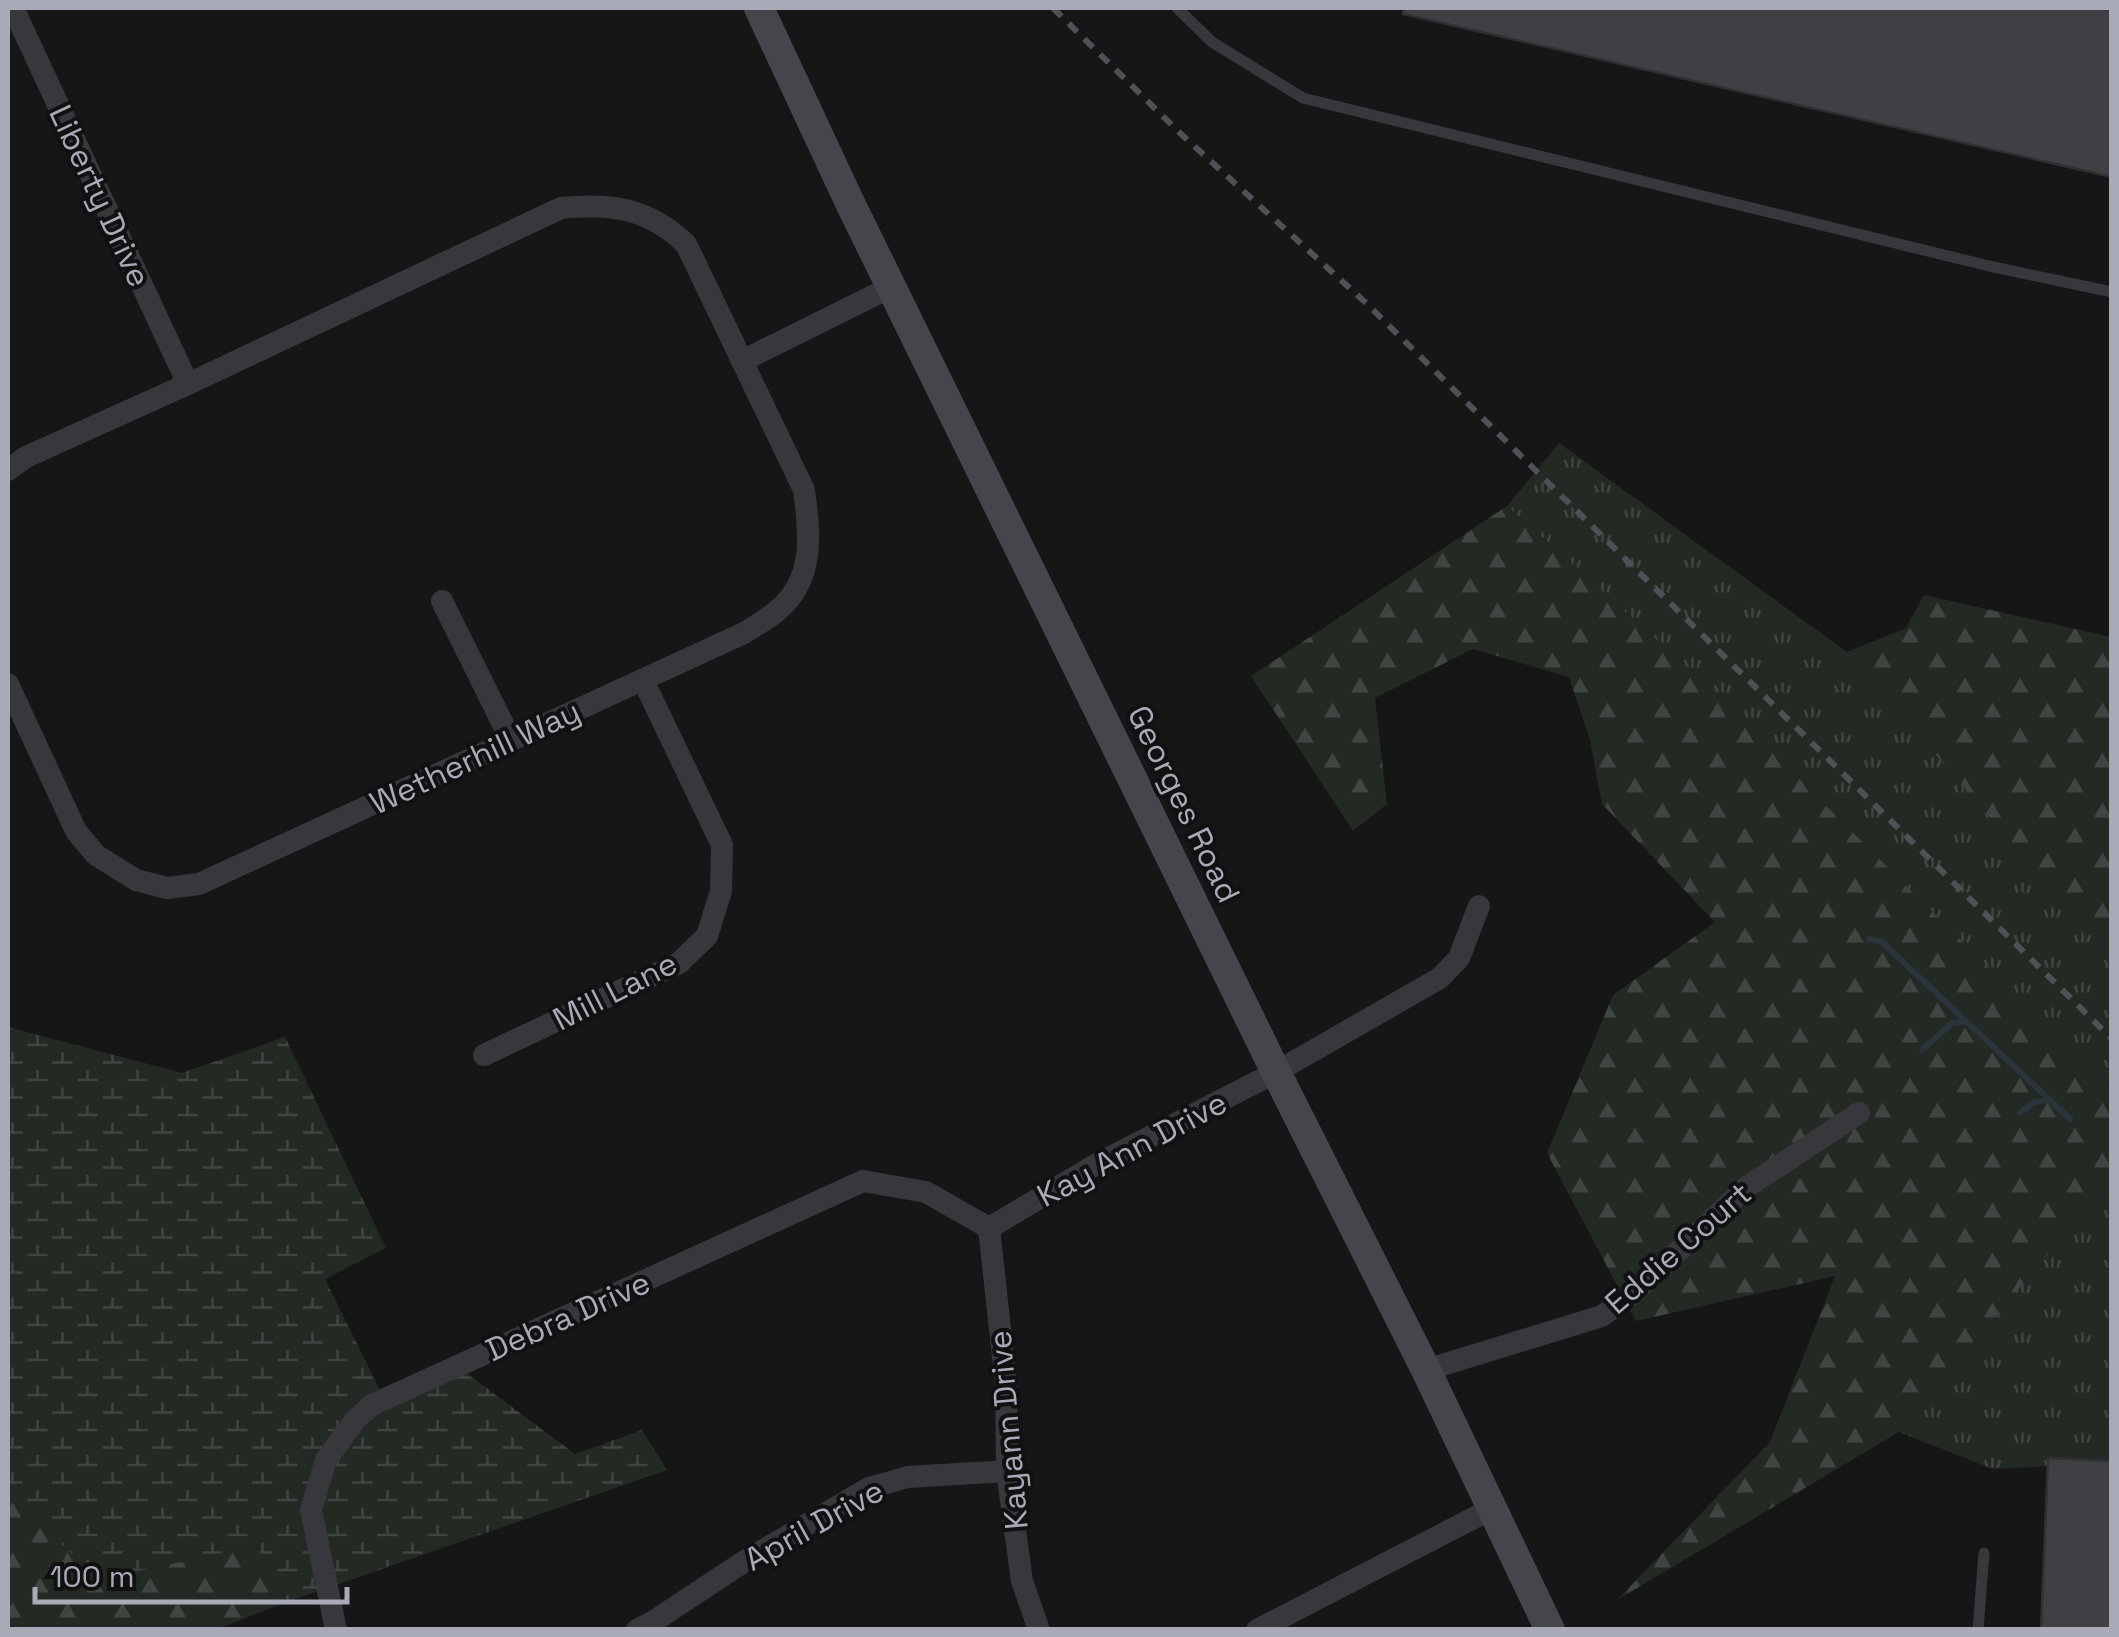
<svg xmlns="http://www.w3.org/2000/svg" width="2119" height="1637" font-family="'Space Grotesk',sans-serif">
<defs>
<pattern id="grass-tufts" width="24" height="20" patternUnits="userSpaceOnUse" patternTransform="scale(2.5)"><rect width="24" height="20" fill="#222a23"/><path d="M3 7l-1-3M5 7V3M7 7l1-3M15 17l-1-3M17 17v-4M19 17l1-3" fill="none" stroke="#3f4641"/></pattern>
<pattern id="forest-firs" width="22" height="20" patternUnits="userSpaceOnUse" patternTransform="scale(2.5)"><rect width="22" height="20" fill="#222a23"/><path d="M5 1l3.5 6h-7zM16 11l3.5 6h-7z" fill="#3f4641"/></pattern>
<pattern id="wetland-marsh" width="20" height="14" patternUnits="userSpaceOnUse" patternTransform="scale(2.5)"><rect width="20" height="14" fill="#222a23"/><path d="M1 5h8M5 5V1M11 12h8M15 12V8" fill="none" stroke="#3f4641"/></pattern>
</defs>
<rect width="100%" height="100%" fill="#161617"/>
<g fill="url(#grass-tufts)">
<polygon points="1559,443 1847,652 2111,958 2111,1090 1688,668 1507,506"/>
<polygon points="2111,1179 2111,1463 1993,1469 1899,1432"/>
</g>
<g fill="url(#forest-firs)">
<polygon points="1507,506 1688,668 2111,1090 2111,1179 1899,1432 1617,1600 1770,1442 1835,1276 1636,1321 1547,1153 1613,995 1715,922 1602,804 1590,740 1569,677 1473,649 1375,698 1387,804 1353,831 1251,676"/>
<polygon points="1924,595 2111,637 2111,958 1847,652 1906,628"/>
<polygon points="8,1497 100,1579 256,1546 287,1602 217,1629 8,1629"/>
</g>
<polygon fill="url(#wetland-marsh)" points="8,1027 182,1073 285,1037 386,1248 325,1279 386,1402 461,1369 575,1454 642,1430 667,1470 287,1602 256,1546 100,1579 8,1497"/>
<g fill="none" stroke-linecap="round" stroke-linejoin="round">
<g stroke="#2c333b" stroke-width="6">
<polyline points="1869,939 1882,942 2070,1119"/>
<polyline points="1922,1050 1952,1023 1965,1022"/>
<polyline points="2020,1113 2034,1102 2050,1100"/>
</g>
</g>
<g fill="#404044" stroke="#303033" stroke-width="2.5">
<polygon points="1404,8 2112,8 2112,177 1403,14"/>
<polygon points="2048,1458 2112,1461 2112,1630 2041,1630"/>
</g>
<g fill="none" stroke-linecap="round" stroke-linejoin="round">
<g stroke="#37373c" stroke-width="11">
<polyline points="1177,8 1212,42 1303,98 1989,266 2112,292"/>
<polyline points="1978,1630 1984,1553"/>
</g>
<g stroke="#37373c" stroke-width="22">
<polyline points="13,8 188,384"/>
<polyline points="742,361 891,287"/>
<path d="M8 470 26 457 188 384 561 208C612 203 648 208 686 244L804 490C810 534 815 579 778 610 768 619 755 626 744 633L199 884 167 888 136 880 96 855 76 831 8 684"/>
<polyline points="442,601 511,740"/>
<polyline points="484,1055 679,963 707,936 721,891 722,845 643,680"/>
<polyline points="989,1228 1097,1164 1276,1072 1440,978 1459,958 1479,906"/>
<polyline points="989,1228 1006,1384 1007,1471 1022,1581 1039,1630"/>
<polyline points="1426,1370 1602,1316 1637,1290 1748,1186 1859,1113"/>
<polyline points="336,1630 311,1510 326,1460 356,1419 372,1405 863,1181 926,1192 989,1228"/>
<polyline points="637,1630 654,1621 745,1561 869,1488 908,1477 1007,1471"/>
<polyline points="1257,1630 1491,1509"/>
</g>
<polyline stroke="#45464c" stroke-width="30" points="759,8 851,205 1276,1072 1426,1370 1550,1630"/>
<polyline stroke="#505157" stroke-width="6" stroke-dasharray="12 10" stroke-linecap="butt" points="1053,8 1181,134 1366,303 2112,1039"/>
</g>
<g text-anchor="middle" stroke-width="8" stroke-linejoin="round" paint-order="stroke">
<g font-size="32" fill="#a8abb7" stroke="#111112">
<text transform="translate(100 196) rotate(65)" y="11">Liberty Drive</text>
<text transform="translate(475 757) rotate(-25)" y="11">Wetherhill Way</text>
<text transform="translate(1184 804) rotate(64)" y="11">Georges Road</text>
<text transform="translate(615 991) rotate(-27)" y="11">Mill Lane</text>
<text transform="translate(1132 1149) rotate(-28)" y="11">Kay Ann Drive</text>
<text transform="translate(1678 1248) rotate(-41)" y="11">Eddie Court</text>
<text transform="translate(568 1316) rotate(-24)" y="11">Debra Drive</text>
<text transform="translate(1008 1430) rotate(-95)" y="11">Kayann Drive</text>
<text transform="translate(814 1525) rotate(-29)" y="11">April Drive</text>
</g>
</g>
<rect width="2119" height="1637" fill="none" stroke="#a8abb7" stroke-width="20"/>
<path d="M35 1587v15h312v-15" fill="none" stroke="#a8abb7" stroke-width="5"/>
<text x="50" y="1587" font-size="30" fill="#a8abb7" stroke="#111112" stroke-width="8" paint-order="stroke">100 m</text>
</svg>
